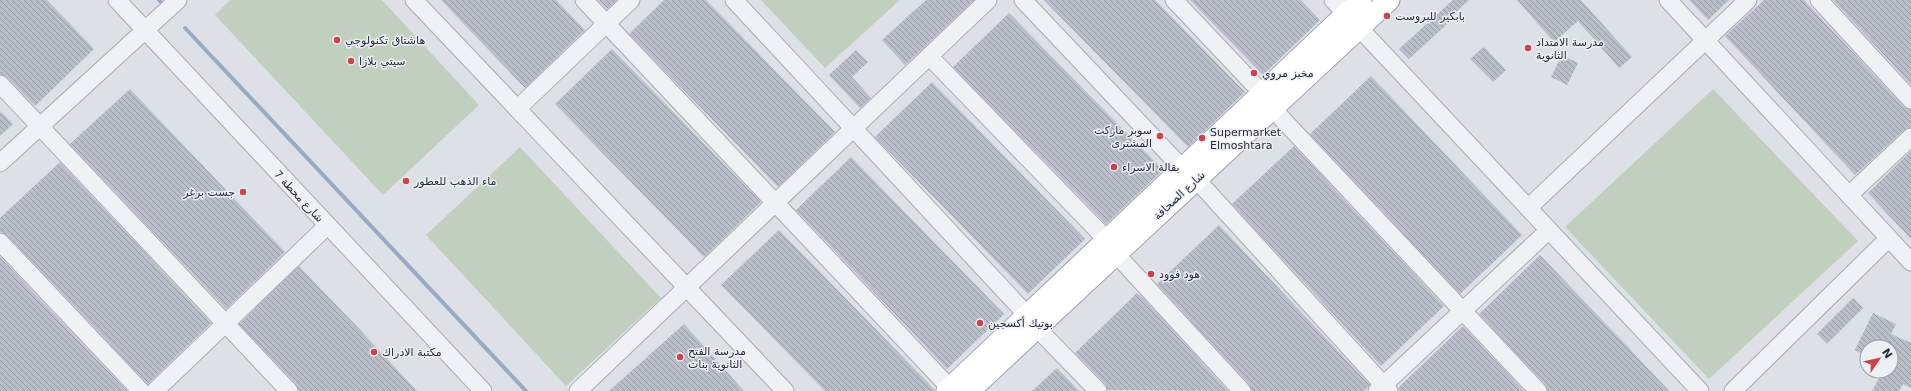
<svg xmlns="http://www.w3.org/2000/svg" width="1911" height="391" font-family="'DejaVu Sans',Vazirmatn,sans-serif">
<defs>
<pattern id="building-back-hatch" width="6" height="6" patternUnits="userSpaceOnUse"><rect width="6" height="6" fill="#babec9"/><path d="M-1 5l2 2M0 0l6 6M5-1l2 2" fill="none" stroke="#979ba4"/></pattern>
</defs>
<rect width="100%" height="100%" fill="#dde0e6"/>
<g fill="#c1d0be">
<polygon points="230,0 382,0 479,105 383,195 215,15"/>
<polygon points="761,0 900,0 825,68"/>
<polygon points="1713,89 1858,241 1709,379 1565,227"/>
<polygon points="520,147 661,298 566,386 426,235"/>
</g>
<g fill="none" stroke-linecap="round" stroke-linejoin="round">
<g stroke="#98aac6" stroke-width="4">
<polyline points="159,0 161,2"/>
<polyline points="185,28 526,391"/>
</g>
</g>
<g fill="url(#building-back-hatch)">
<polygon points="0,0 47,0 94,49 35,106 7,77 0,74"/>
<polygon points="441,0 556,0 585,30 525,88"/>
<polygon points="598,0 617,0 607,9"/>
<polygon points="664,0 706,0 835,132 778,187 629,34"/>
<polygon points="926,0 974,0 905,65 882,40"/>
<polygon points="1044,0 1155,0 1245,92 1188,147"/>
<polygon points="1190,0 1301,0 1320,20 1263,75"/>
<polygon points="1453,0 1469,0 1445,22 1447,24 1409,59 1399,49"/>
<polygon points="1517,0 1581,0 1632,57 1619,68 1578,21 1554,42"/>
<polygon points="1689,0 1729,0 1708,20"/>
<polygon points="1764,0 1804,0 1904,107 1911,110 1911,127 1904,130 1855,175 1725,36"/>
<polygon points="1833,0 1911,0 1911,85 1894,66"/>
<polygon points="1009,13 1163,170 1106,224 953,67"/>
<polygon points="1484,47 1506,70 1493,82 1470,59"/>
<polygon points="612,49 761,202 704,257 555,104"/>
<polygon points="856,50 868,62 852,77 871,98 860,108 829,75"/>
<polygon points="1562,55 1578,63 1567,85 1551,77"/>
<polygon points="1371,76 1522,235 1460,294 1310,134"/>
<polygon points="932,82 1085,239 1028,294 875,137"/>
<polygon points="130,89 285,252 226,309 70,144"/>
<polygon points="0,111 13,124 0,136"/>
<polygon points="1294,146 1444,306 1381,366 1232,204"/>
<polygon points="1911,151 1911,239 1868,193"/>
<polygon points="851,157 1004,314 947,369 796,210"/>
<polygon points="60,162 211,323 148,384 7,235 0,232 0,218"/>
<polygon points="1219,225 1370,385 1364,391 1252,391 1249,384 1157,284"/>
<polygon points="779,230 935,390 935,391 825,391 721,285"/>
<polygon points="1540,255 1627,346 1669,391 1548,391 1545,384 1479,314"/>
<polygon points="0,257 127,391 0,391"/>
<polygon points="299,266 362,332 417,391 299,391 296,384 239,324"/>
<polygon points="1137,293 1143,298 1228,391 1108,390 1105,384 1075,353"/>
<polygon points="1853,298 1863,308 1827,344 1817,334"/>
<polygon points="1873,313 1896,324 1891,334 1911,343 1911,388 1903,384 1899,391 1872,391 1883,371 1895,371 1891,369 1891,347 1867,347 1867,357 1855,350"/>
<polygon points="684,324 744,391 609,391"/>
<polygon points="1463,326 1524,391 1399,391 1398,388"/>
<polygon points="1057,368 1079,391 1032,391"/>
</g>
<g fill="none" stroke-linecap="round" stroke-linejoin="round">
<defs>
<g id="minor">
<polyline points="117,0 483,391"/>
<polyline points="414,0 785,391"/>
<polyline points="584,0 950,388"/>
<polyline points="734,0 1027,315"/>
<polyline points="1023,0 1183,169"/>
<polyline points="1174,0 1262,93"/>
<polyline points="1333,0 1700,391"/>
<polyline points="1668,0 1911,262"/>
<polyline points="1819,0 1911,100"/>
<polyline points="929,56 1107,240"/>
<polyline points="0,84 289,391"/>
<polyline points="1272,108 1538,391"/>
<polyline points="517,109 631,0"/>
<polyline points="0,163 178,0"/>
<polyline points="1196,179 1389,391"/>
<polyline points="1849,195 1911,137"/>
<polyline points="1528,208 1748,0"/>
<polyline points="0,242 141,391"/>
<polyline points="1116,254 1242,391"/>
<polyline points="1036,327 1098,391"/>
<polyline points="155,391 327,226"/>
<polyline points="578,391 988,0"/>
<polyline points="1377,391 1549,230"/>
<polyline points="1733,391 1889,238"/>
</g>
<g id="major">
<polyline points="947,391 1361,0"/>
<polyline points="969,391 1389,0"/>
</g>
</defs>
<use href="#minor" stroke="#a6aab3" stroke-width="19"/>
<use href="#major" stroke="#9da3b1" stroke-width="23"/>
<use href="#minor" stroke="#eff1f5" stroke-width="17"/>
<use href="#major" stroke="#fff" stroke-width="21"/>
</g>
<g fill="#c9444c" stroke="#eceff4" stroke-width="1.5">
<circle cx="1387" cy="16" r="4"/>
<circle cx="337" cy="40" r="4"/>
<circle cx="1528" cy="48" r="4"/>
<circle cx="351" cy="61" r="4"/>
<circle cx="1254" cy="73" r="4"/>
<circle cx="1160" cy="136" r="4"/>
<circle cx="1202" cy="138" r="4"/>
<circle cx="1114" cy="167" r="4"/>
<circle cx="406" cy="181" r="4"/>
<circle cx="243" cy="192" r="4"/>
<circle cx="1151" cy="274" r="4"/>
<circle cx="980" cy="323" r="4"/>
<circle cx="374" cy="352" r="4"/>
<circle cx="680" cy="357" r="4"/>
</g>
<g text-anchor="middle" stroke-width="3" stroke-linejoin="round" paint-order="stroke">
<g font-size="11" fill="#272d3c" stroke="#eceff4" text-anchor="start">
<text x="1395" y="20">بابكير للبروست</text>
<text x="345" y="44">هاشتاق تكنولوجي</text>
<text x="1536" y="46">مدرسة الامتداد<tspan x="1536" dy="13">الثانوية</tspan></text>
<text x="359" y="65">سيتي بلازا</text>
<text x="1262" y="77">مخبز مروي</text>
<text x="1152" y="134" text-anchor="end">سوبر ماركت<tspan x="1152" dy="13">المشترى</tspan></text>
<text x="1210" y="136">Supermarket<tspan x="1210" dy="13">Elmoshtara</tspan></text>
<text x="1122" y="171">بقالة الاسراء</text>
<text x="414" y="185">ماء الذهب للعطور</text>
<text x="235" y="196" text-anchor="end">جست برغر</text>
<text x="1159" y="278">هود فوود</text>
<text x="988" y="327">بوتيك أكسجين</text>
<text x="688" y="355">مدرسة الفتح<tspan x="688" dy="13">الثانوية بنات</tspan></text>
<text x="382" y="356">مكتبة الادراك</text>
</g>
<g font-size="11" fill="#272d3c" stroke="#eceff4">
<text transform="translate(1179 195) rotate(-43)" y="4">شارع الصحافة</text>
<text transform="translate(299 196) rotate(47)" y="4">شارع محطة 7</text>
</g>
</g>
<g transform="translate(1879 359) rotate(56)"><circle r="19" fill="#eceff4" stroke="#9da1aa"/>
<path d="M0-3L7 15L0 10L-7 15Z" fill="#c9444c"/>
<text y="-6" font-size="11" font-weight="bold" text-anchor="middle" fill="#272d3c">N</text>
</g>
</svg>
